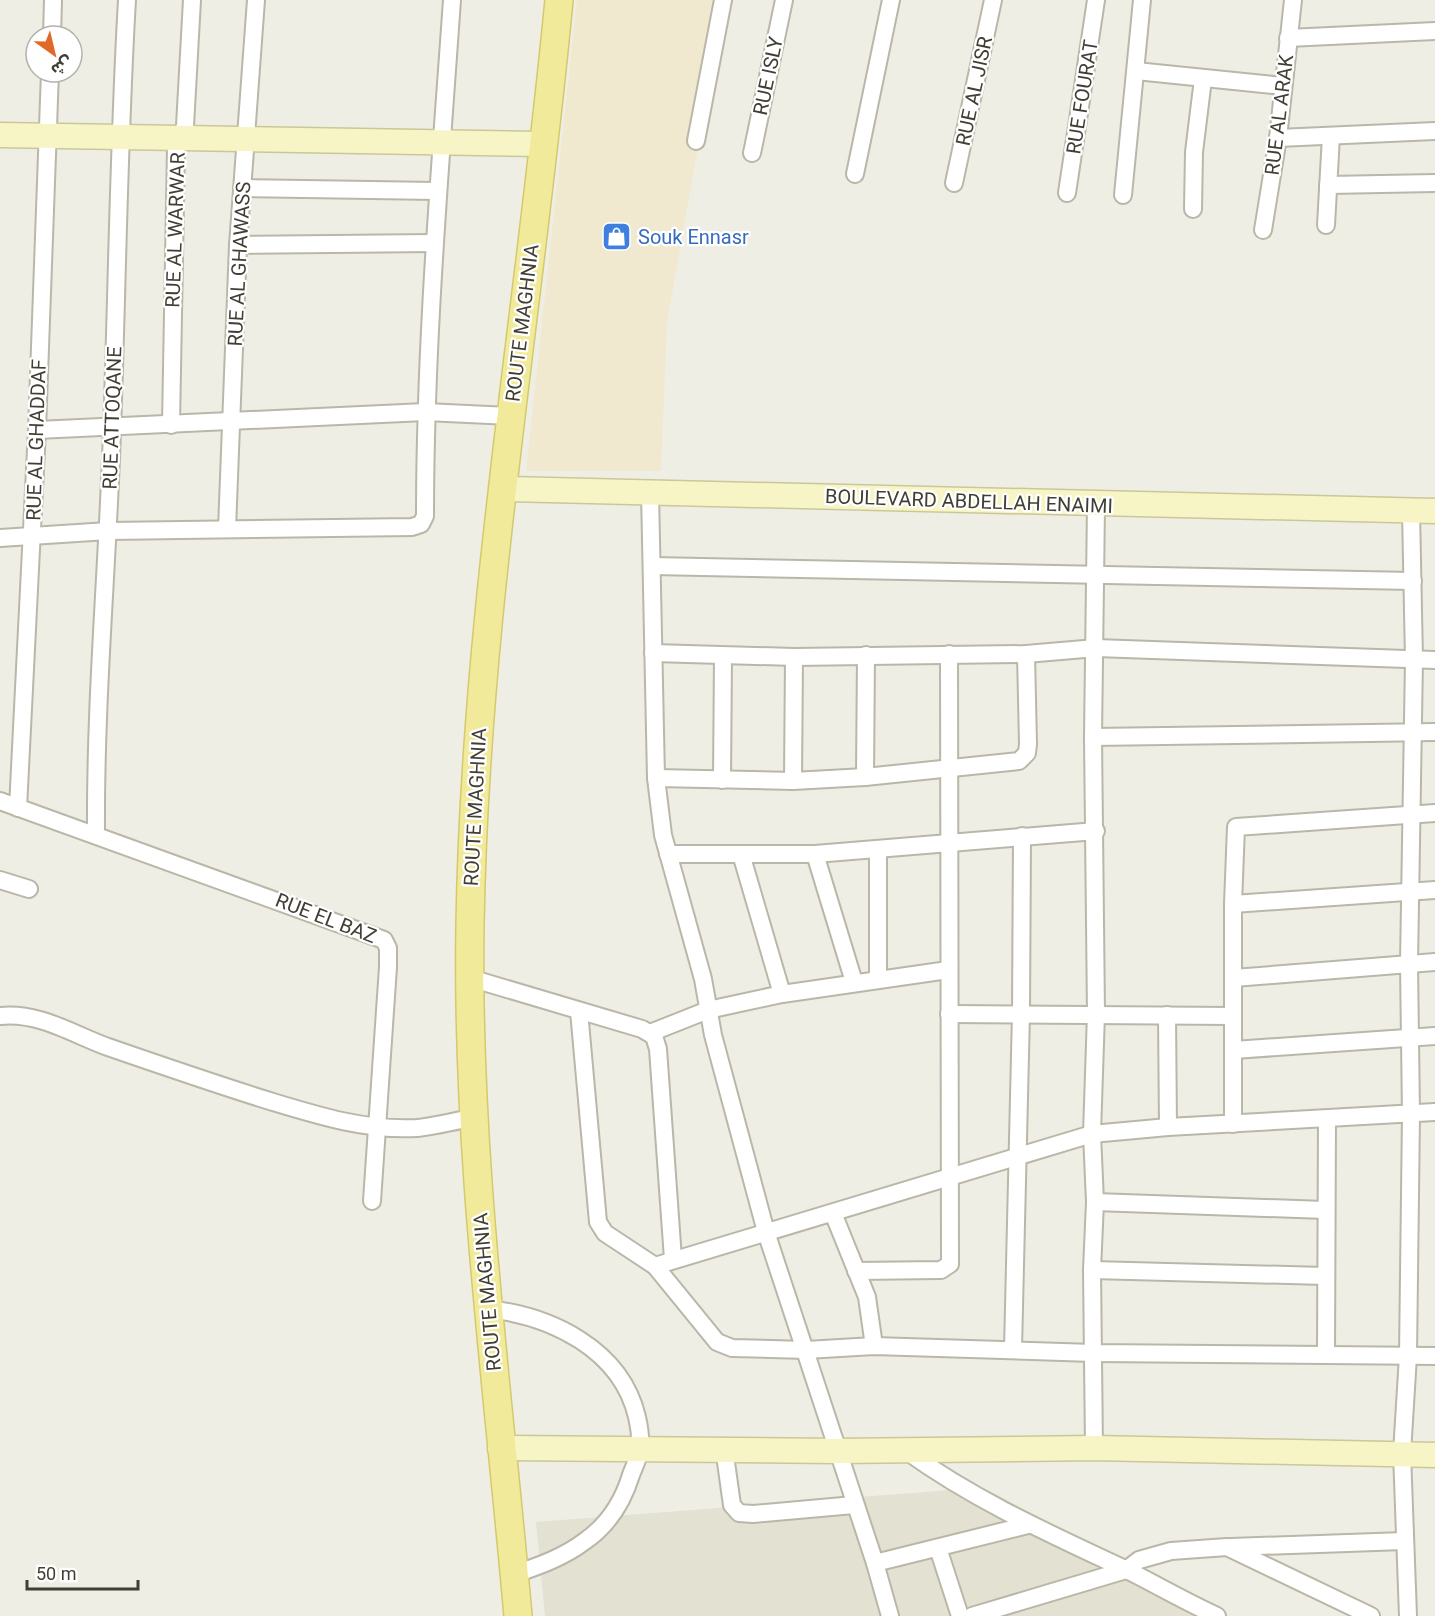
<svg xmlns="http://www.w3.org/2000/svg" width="1435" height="1616" font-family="Roboto,'Noto Sans Arabic',sans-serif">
<rect width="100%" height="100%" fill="#efeee4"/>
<polygon fill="#e3e1d2" points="950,1490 1206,1616 545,1616 536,1522"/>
<polygon fill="#f0e9d0" points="577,0 724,0 667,322 661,471 526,471"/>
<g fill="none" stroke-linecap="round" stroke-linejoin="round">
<defs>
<g id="street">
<polyline points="52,36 53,0"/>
<polyline points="1288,38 1435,31"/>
<polyline points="1136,71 1283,86"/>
<polyline points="1278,138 1435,131"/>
<polyline points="696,141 723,0"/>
<polyline points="752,153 784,0"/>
<polyline points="855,174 891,0"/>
<polyline points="954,183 993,0"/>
<polyline points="1328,185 1435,183"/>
<polyline points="242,188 437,191"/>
<polyline points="1067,193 1096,0"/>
<polyline points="1123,195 1142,0"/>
<polyline points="1193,209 1194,152 1203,79"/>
<polyline points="1326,225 1331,136"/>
<polyline points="1263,230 1278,138 1293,0"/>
<polyline points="238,245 434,243"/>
<polyline points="171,425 176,148 185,126 192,0"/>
<polyline points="37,430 425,412 512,416"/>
<polyline points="650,492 656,778 663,835 703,979 713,1035 766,1232 875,1563 890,1616"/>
<polyline points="227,529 238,245 256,0"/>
<path d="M0 538 108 531 412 527 421 524 425 516C425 344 440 172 452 0"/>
<polyline points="652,566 1413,581"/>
<polyline points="653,653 794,657 1026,654 1096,648 1435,660"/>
<polyline points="1093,737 1435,732"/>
<polyline points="865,777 866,655"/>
<polyline points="656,778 793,781 865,777 1019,761 1027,753 1028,744 1026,654"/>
<polyline points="722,780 723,657"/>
<polyline points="793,781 794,657"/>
<polyline points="0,801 384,940 388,948 388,967 372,1201"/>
<polyline points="18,808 37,430 50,72"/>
<path d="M96 835C95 709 106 584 111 458 117 306 118 153 127 0"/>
<polyline points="878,850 878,978"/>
<polyline points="668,854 815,854 1096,831"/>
<polyline points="741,854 782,994"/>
<polyline points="815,854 854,982"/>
<polyline points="0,880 29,889"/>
<polyline points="1233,904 1435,890"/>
<polyline points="470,978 642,1029 654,1036 658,1049 673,1259"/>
<polyline points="1234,978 1435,962"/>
<polyline points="579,1011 598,1222 605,1233 655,1266 717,1342 732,1348 806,1350 874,1346 1093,1353 1435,1356"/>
<polyline points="949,1014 1233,1016"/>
<polyline points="1167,1015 1168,1127"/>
<path d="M0 1016C40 1012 72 1034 108 1047 163 1066 218 1085 273 1102 319 1116 368 1131 417 1128 436 1126 456 1121 475 1117"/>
<polyline points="650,1033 708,1010 782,994 948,970"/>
<polyline points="1234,1050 1435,1036"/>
<polyline points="1233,1124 1233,904 1236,827 1435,813"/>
<polyline points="1095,1202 1325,1210"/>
<polyline points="833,1213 867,1297 874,1346"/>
<polyline points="655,1266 1092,1134 1168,1127 1435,1112"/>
<polyline points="1092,1270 1325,1276"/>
<polyline points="856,1271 941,1270 950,1264 949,654"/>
<path d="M488 1309C551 1316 621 1349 637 1417 639 1426 641 1439 640 1449 639 1457 634 1467 631 1475 623 1501 608 1525 585 1541 564 1557 539 1566 515 1574"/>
<polyline points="1013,1349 1021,1013 1022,836"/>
<polyline points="1326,1353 1327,1119"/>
<polyline points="724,1448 732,1505 739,1513 753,1514 854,1505"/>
<polyline points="1094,1448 1092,1270 1095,1202 1092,1134 1096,1013 1093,737 1096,505"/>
<path d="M905 1450C974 1500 1050 1534 1127 1570 1157 1585 1186 1602 1217 1616"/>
<polyline points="1231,1547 1404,1541"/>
<polyline points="938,1548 960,1616"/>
<polyline points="875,1563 1028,1525"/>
<polyline points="972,1616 1126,1570 1139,1560 1171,1551 1227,1547 1371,1616"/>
<polyline points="1408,1616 1402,1453 1408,1356 1411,1114 1409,964 1414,660 1411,511"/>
</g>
<g id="secondary">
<polyline points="0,135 542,144"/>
<polyline points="503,489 1435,511"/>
<polyline points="500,1448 837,1451 1094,1448 1435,1455"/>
</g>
<path id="primary" d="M518 1616C498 1386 466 1156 470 925 475 615 530 308 559 0"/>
</defs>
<use href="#street" stroke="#bab7a8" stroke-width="20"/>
<use href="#secondary" stroke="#cac798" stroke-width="27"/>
<use href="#primary" stroke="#d4c96d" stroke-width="30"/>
<use href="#street" stroke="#fff" stroke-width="16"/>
<use href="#secondary" stroke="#f7f5c6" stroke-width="24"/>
<use href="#primary" stroke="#f2ea9b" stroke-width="27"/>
</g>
<defs>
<symbol id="shop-square" viewBox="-11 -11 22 22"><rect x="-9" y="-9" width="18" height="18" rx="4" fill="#3f7fe0" stroke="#fff"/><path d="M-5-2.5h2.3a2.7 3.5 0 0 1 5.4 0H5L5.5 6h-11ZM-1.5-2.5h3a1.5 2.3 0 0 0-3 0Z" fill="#fff"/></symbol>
</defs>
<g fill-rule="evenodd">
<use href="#shop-square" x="600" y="220" width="33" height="33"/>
</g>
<g text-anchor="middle" stroke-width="4.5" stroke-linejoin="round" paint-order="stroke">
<g font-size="20" fill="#413e34" stroke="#fff">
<text transform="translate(768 76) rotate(-78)" y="7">RUE ISLY</text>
<text transform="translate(974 91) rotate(-78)" y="7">RUE AL JISR</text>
<text transform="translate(1082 97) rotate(-81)" y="7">RUE FOURAT</text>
<text transform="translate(1279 115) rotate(-83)" y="7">RUE AL ARAK</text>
<text transform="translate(175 230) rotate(-88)" y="7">RUE AL WARWAR</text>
<text transform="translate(239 264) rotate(-87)" y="7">RUE AL GHAWASS</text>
<text transform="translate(522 323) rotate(-83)" y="7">ROUTE MAGHNIA</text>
<text transform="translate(112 418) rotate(-88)" y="7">RUE ATTOQANE</text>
<text transform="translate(36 440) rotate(-88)" y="7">RUE AL GHADDAF</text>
<text transform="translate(969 501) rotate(2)" y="7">BOULEVARD ABDELLAH ENAIMI</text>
<text transform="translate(475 807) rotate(-87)" y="7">ROUTE MAGHNIA</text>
<text transform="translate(326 918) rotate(21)" y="7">RUE EL BAZ</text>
<text transform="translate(487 1292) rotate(-95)" y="7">ROUTE MAGHNIA</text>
</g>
<g font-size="20" fill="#366cbe" stroke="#fff" text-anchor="start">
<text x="638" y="244">Souk Ennasr</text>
</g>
</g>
<g transform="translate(54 54) rotate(146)"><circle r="28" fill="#ffffff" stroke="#b3b2ae" stroke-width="1.5"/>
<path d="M0-4.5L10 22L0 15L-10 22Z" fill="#e0692a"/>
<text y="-9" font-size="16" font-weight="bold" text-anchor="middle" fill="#413e34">ش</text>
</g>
<path d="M27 1580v9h111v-9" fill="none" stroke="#413e34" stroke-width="3"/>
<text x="36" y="1580" font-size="18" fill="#413e34" stroke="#ffffff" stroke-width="4.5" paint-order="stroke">50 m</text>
</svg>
